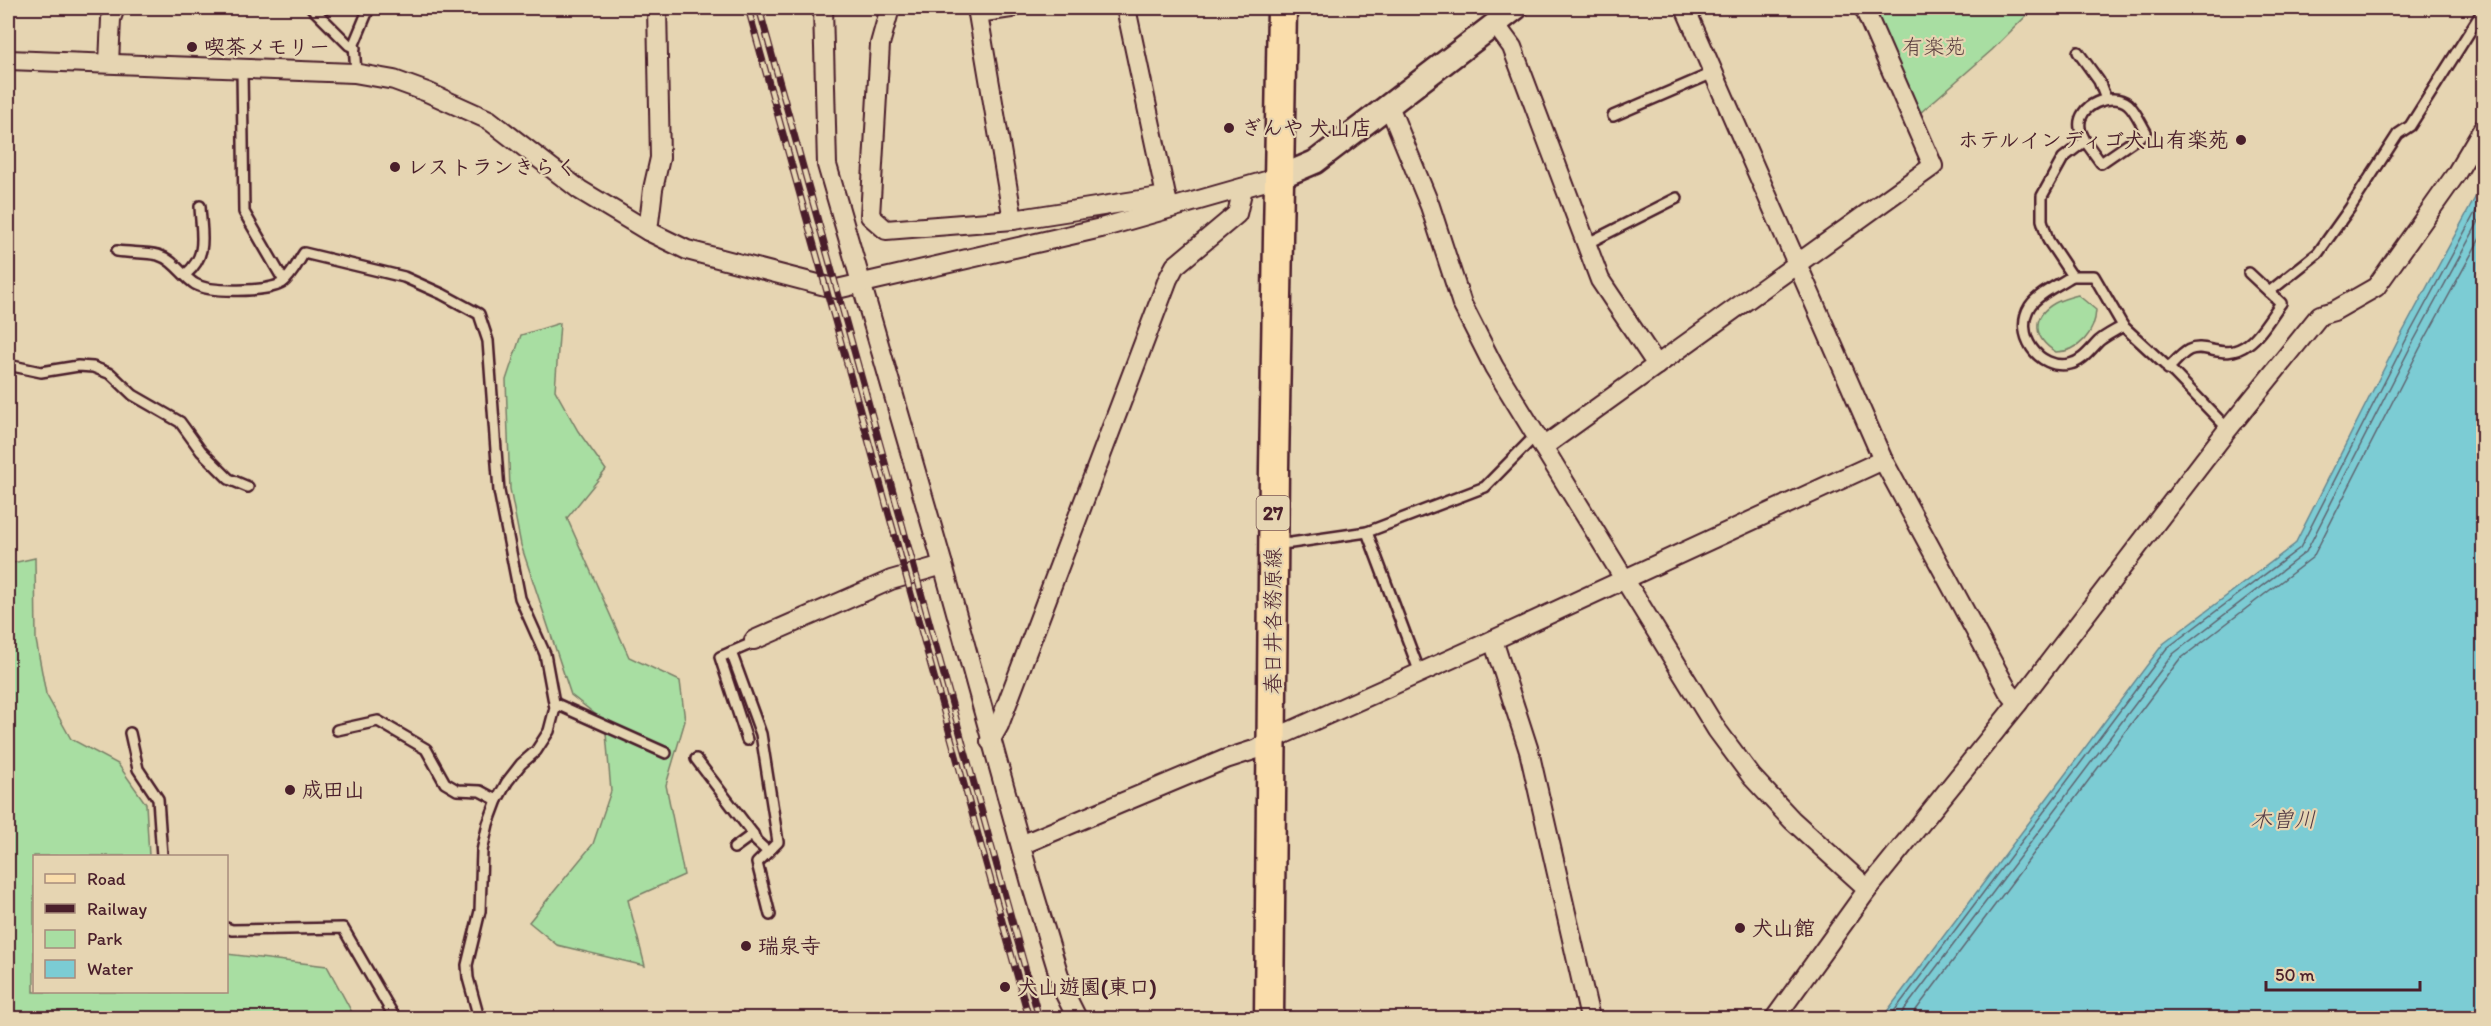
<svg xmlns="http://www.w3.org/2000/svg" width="2491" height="1026" font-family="Itim,'Klee One',sans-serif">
<rect width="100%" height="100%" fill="#e6d5b2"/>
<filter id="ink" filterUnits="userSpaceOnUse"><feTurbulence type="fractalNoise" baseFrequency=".0167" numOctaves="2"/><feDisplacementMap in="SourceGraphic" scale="12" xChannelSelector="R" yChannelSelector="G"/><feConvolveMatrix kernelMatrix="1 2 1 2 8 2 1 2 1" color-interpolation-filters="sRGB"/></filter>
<g filter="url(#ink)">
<g fill="#a8dea2" stroke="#797e66" stroke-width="1.5">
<polygon points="1874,8 2034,8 1992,50 1920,113"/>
<path d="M2078 295 2096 310C2095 333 2079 352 2056 352 2034 339 2030 317 2055 303 2062 299 2070 297 2078 295Z"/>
<polygon points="560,323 555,390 578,431 606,470 567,518 629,657 680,681 685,721 666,785 684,875 628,900 645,966 557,945 529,922 593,844 611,791 605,722 571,695 521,545 510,489 506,380 521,335"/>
<polygon points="35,558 36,640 46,694 71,739 118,764 146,804 149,856 34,856 34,992 226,992 227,954 327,966 355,1018 8,1018 8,564"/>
</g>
<polygon fill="#7bccd4" stroke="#678790" stroke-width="1.5" points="2483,183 2483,1018 1882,1018 2163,644 2295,544 2400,337"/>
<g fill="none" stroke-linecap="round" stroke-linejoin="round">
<g stroke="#5e646f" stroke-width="1.5">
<polyline points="1889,1018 2167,648 2300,548 2406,340 2484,196"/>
<polyline points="1898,1018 2173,654 2306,552 2412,344 2484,212"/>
<polyline points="1910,1018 2179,660 2313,557 2420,348 2484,231"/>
</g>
<defs>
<g id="service">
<polyline points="312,8 349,45 355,48"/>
<polyline points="2078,52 2099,81 2106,99"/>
<polyline points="242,70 244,212 284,281"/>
<polyline points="356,73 354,44 369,8"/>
<polyline points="1613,116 1713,73"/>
<path d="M2085 141 2101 163 2146 132C2141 124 2135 110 2128 104 2112 91 2076 105 2080 128 2080 132 2084 137 2085 141L2063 158 2042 196V220L2048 240 2072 276H2094L2123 326 2174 373 2228 429"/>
<polyline points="1586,244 1677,198"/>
<path d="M117 251C130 253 146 252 158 255 175 260 183 277 195 284 210 293 267 292 282 283 291 277 298 262 304 253L404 277 442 294 479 314 488 341 499 491 520 598 545 654 555 708 549 731 536 751 521 764 507 782 497 800 488 824 482 851 480 911 467 965 468 978 479 1018"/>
<path d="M186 274C209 255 201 233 200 206"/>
<path d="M2072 276C2059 285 2039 293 2030 306 2013 333 2038 371 2070 364 2083 361 2090 350 2099 341 2106 335 2115 331 2123 326"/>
<polyline points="2269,292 2318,253 2350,208 2398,134 2410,126 2484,9"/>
<polyline points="8,365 41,372 78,366 93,367 111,374 133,395 180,422 201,451 229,479 248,487"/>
<path d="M2168 369C2174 363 2181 354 2189 350 2206 342 2224 362 2248 344 2261 335 2271 316 2281 303L2249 273"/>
<polyline points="1367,532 1420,673"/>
<polyline points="1275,544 1291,543 1367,532 1485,487 1536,435"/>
<polyline points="731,652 761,734 778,842 757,863 770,915"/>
<polyline points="554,703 666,753"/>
<polyline points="337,730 378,721 426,749 445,783 457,790 480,791 497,800"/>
<polyline points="130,733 138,769 158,799 162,856"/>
<polyline points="747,740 720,657 755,642"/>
<polyline points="696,759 753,834 756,841 768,852"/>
<polyline points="734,848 753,834"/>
<polyline points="226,928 232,930 343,928 395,1018"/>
</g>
<g id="minor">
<polyline points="823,8 827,165 943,565 1031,883 1064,992 1077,1018"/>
<polyline points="890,8 880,44 870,216 886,230 1013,220 1166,196 1170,208"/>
<polyline points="977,8 1013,220"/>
<polyline points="1126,8 1166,196"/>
<polyline points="1685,8 1883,460 2008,691 2018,703"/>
<polyline points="978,13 1011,8"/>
<polyline points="1495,24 1512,47 1600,280 1657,365"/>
<polyline points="8,60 354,73 394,80 427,92 489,120 580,190 648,231 687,250 837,289 1101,228 1280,177"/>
<polyline points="109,63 111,19 115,8"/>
<polyline points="1389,106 1430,206 1462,304 1494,367 1717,730 1752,777 1792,820 1868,889"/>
<polyline points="648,231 653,189 660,158 657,8"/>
<polyline points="1543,447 1933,166 1864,8"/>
<polyline points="754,640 891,580 943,565"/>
<polyline points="1493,640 1529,751 1590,1018"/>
<polyline points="990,741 999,725 1168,279 1175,266 1237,214 1243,188"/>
<polyline points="1021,845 1226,759 1257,749 1273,739 1493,640 1883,460"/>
<polyline points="1775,1018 1868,889 2018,703 2228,429 2320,315 2334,311 2376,287 2456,174 2484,127"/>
</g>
<polyline id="tertiary" points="1280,177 1315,162 1516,8"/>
<polyline id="primary" points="1269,1018 1274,468 1282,8"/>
</defs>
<use href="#service" stroke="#4a1f2b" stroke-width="14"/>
<use href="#minor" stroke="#4a1f2b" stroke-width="22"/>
<use href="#tertiary" stroke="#4a1f2b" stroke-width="27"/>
<use href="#primary" stroke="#4a1f2b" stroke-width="33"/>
<use href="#service" stroke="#e6d5b2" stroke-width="9"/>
<use href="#minor" stroke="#e6d5b2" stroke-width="18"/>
<use href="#tertiary" stroke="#e6d5b2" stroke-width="22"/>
<use href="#primary" stroke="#faddab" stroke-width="28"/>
<defs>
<g id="rail">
<polyline points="748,8 1029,1018"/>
<polyline points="759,8 1039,1018"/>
</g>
</defs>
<use href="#rail" stroke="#4a1f2b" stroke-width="7"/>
<use href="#rail" stroke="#e6d5b2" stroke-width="4.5" stroke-dasharray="14" stroke-linecap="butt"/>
</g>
</g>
<g fill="#4a1f2b" stroke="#e6d5b2" stroke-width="2">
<circle cx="192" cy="47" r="6"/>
<circle cx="1229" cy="128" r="6"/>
<circle cx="2241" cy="140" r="6"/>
<circle cx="395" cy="167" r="6"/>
<circle cx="290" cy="790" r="6"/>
<circle cx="1740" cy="928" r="6"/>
<circle cx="746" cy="946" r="6"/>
<circle cx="1005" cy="987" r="6"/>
</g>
<g text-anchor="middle" stroke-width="4.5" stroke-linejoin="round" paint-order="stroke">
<rect fill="#e6d5b2" stroke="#795654" stroke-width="1.5" x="1256.5" y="496" width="33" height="34" rx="4.5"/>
<g font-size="20" font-weight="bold" fill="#4a1f2b">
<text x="1273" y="520">27</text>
</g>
<g font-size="21" font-weight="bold" fill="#4a1f2b" stroke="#e6d5b2" text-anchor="start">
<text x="204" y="54">喫茶メモリー</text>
<text x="1241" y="135">ぎんや 犬山店</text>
<text x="2229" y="147" text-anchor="end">ホテルインディゴ犬山有楽苑</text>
<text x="407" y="174">レストランきらく</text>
<text x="302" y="797">成田山</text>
<text x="1752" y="935">犬山館</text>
<text x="758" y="953">瑞泉寺</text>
<text x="1017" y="994">犬山遊園(東口)</text>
</g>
<g font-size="21" fill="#583c3d" stroke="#e6d5b2">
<text x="1934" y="54">有楽苑</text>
</g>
<g font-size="21" fill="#4a1f2b" stroke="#e6d5b2">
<text transform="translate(1273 621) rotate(-90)" y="7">春日井各務原線</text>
</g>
<g font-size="22" font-style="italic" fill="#513944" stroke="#e6d5b2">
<text x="2283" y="827">木曽川</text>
</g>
</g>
<rect width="2491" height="1026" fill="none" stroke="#e6d5b2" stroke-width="30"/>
<rect x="15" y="15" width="2461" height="996" fill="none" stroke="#4a1f2b" stroke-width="2" filter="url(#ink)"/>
<rect x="33" y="855" width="195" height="138" fill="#e6d5b2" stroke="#a88c7c" stroke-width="1.5"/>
<rect x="45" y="874" width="30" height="9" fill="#faddab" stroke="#a88c7c" stroke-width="1.5"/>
<text x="87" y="885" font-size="18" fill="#4a1f2b">Road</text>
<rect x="45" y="904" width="30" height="9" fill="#4a1f2b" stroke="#a88c7c" stroke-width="1.5"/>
<text x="87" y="915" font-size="18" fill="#4a1f2b">Railway</text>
<rect x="45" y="930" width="30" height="18" fill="#a8dea2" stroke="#a88c7c" stroke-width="1.5"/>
<text x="87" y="945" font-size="18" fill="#4a1f2b">Park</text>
<rect x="45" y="960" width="30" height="18" fill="#7bccd4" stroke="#a88c7c" stroke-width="1.5"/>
<text x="87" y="975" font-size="18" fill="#4a1f2b">Water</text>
<path d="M2266 981v9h154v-9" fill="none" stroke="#4a1f2b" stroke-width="3"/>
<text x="2275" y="981" font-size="18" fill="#4a1f2b" stroke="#e6d5b2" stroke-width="4.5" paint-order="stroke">50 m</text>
</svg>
